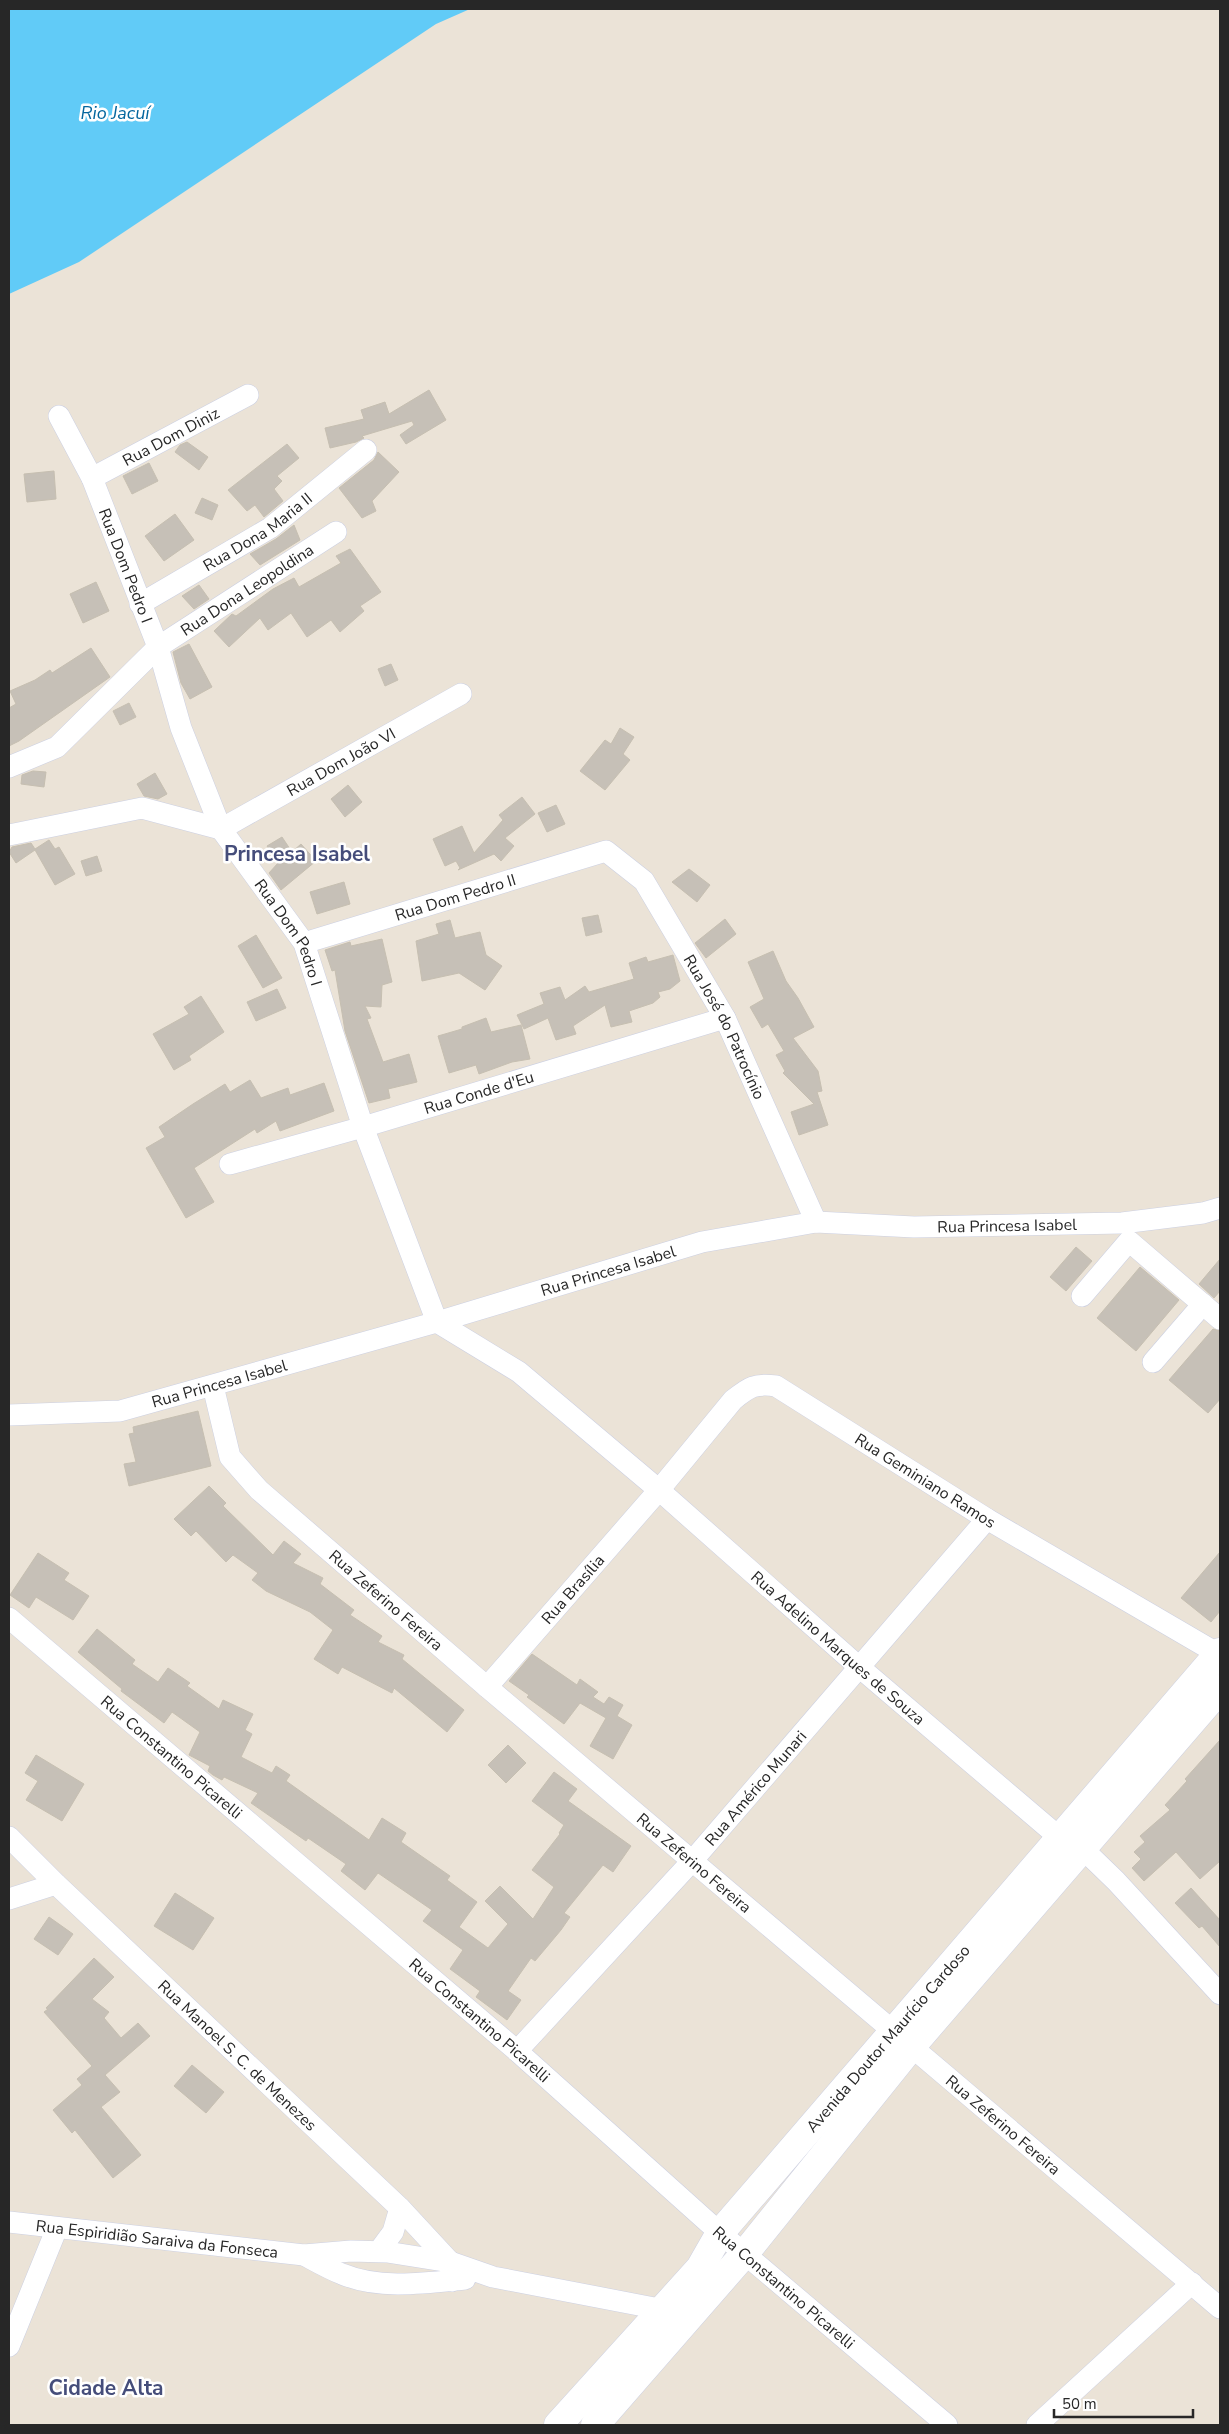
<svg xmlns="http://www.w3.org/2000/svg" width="1229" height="2434" font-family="'Nunito Sans',sans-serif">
<rect width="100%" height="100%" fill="#ebe3d7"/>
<polygon fill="#61cbf7" points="9,9 470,9 436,24 79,262 9,294"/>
<g fill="#c6c0b7" stroke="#c6bfb1">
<polygon points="429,390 446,420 406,444 400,435 414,425 412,421 362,436 364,438 356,442 330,448 325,428 364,419 361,410 385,402 389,414"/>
<polygon points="187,442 208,457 199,470 175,452 180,445"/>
<polygon points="287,444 299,458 277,476 282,481 274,489 283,501 264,517 255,505 247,511 228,490"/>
<polygon points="378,452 399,472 372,501 376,511 362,518 339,488 374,460"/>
<polygon points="149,463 158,481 132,494 123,476"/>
<polygon points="54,471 56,499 27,502 24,474"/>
<polygon points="202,498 218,505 212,520 195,513"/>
<polygon points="175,514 194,540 164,561 145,536"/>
<polygon points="294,525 300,540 260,565 250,554 276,539"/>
<polygon points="350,549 381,592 360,606 364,611 340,632 331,620 307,637 291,613 268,630 260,618 229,647 214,631 232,614 236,616 273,589 294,578 299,587 341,563 336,556"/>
<polygon points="96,582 109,611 83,623 70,594"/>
<polygon points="199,585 209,599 194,609 182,596"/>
<polygon points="189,644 212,687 190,699 181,683 173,652"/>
<polygon points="91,648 110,677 19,741 9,746 9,708 16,704 10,691 35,680 50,670 52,673"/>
<polygon points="391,664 398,680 385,686 378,669"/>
<polygon points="129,703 136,717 120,725 113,711"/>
<polygon points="620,728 634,737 623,754 630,760 605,790 580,771 605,740 611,744"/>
<polygon points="33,771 46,772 44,787 21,784 22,775"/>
<polygon points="155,773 167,794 158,799 144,796 137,784"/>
<polygon points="348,785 362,802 345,817 331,799"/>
<polygon points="522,797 535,814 505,838 514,846 501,861 494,854 458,870 460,868 456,861 445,866 433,839 462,826 474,853 503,820 499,815"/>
<polygon points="556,805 565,824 547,832 538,813"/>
<polygon points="282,837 292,852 301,844 316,861 281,890 269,873 278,863 267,846"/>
<polygon points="49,840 55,849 59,847 75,874 55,885 35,850 16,863 9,852 12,847 31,843 35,849"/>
<polygon points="97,856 102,871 86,876 81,861"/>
<polygon points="689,869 710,885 697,902 672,882"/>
<polygon points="344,882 350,904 317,914 310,892"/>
<polygon points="598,915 602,932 586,936 582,918"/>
<polygon points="725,919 736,934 706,958 695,943"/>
<polygon points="450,920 455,938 480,932 486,955 502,966 485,990 459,973 422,981 416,941 439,934 436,924"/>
<polygon points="256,935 282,978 263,988 238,946"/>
<polygon points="382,939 392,982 382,985 381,1007 365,1006 371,1018 367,1019 383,1062 409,1054 417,1082 388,1089 390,1098 369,1103 345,1031 335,970 332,971 325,950 350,942 351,946"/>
<polygon points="773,951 786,981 798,998 814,1027 793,1038 818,1071 822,1091 817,1092 828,1125 799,1135 791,1112 814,1104 783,1073 785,1071 776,1055 784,1051 768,1024 762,1028 750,1007 764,999 748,962"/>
<polygon points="673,955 680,981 670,989 658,992 660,997 653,1003 629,1011 632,1022 611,1027 605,1005 573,1026 576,1034 556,1040 548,1018 524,1029 517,1015 544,1004 540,993 560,987 565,1000 585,986 589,992 634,979 629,963 646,957 648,962"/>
<polygon points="277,989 286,1008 256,1021 247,1002"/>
<polygon points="201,996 224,1032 189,1056 191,1060 174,1070 153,1034 189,1014 184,1007"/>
<polygon points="486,1018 491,1032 521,1025 530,1059 512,1062 479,1074 476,1065 449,1073 438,1036 462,1029 462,1027"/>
<polygon points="250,1080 261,1098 288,1088 290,1095 324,1083 334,1111 280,1131 276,1121 257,1133 255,1129 194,1168 214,1202 186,1218 146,1148 165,1137 159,1127 193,1104 225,1084 230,1092"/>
<polygon points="1076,1247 1092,1261 1066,1291 1050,1277"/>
<polygon points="1220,1259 1220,1291 1214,1298 1199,1284"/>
<polygon points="1140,1267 1179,1300 1136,1351 1097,1318"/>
<polygon points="1213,1329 1220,1331 1220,1399 1208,1413 1169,1380"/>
<polygon points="198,1411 211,1466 129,1486 124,1464 136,1462 129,1434 134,1433 133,1427"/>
<polygon points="209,1486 226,1503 223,1506 273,1555 284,1541 301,1554 293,1563 323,1578 320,1584 354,1610 350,1615 382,1636 378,1642 404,1655 402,1659 464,1710 447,1732 394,1688 392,1693 342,1667 338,1674 314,1659 333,1630 310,1612 266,1591 252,1580 258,1573 233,1555 226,1562 196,1531 191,1536 174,1519"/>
<polygon points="1220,1552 1220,1611 1211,1622 1181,1598"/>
<polygon points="38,1553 69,1573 64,1580 89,1596 73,1620 36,1597 29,1608 10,1595"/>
<polygon points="97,1629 135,1660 132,1664 158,1682 168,1668 190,1683 187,1686 219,1709 223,1700 253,1714 245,1730 252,1734 241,1757 272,1773 276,1766 290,1775 286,1781 369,1840 382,1818 406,1833 401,1842 450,1876 447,1880 477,1902 459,1927 488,1948 508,1924 485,1901 500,1886 533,1919 554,1887 532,1870 560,1834 559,1833 564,1825 532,1801 554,1772 577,1789 568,1801 631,1846 613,1872 603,1865 564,1913 570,1917 561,1930 535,1961 531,1958 508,1991 521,2000 507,2020 476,1997 480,1991 450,1969 463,1950 423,1921 432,1910 378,1873 365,1890 341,1871 346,1864 308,1838 306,1841 251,1803 258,1793 224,1777 222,1780 213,1775 208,1771 210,1766 189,1755 200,1732 172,1712 164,1723 121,1691 122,1689 78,1652"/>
<polygon points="532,1654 577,1685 580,1679 598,1692 593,1697 604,1704 609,1697 623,1705 617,1716 632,1725 613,1759 590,1746 606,1718 580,1703 564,1724 527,1697 529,1695 509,1681"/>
<polygon points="1220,1740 1220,1861 1200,1879 1176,1852 1144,1881 1132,1868 1141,1859 1134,1852 1145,1842 1140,1836 1170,1810 1165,1805 1187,1781 1185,1779"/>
<polygon points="508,1745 526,1763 506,1783 488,1765"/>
<polygon points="36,1755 84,1784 62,1821 26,1800 38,1781 25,1773"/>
<polygon points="1191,1888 1220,1920 1220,1947 1202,1926 1199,1928 1175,1903"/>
<polygon points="175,1893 214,1918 193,1950 154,1926"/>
<polygon points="49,1917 73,1934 58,1955 34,1939"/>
<polygon points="94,1958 114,1977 92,1999 109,2012 104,2018 121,2038 138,2023 150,2036 105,2075 120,2092 101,2107 141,2155 113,2178 75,2130 72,2133 53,2110 82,2085 77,2079 92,2066 44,2012 48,2009 46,2008"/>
<polygon points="192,2065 224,2092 206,2113 174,2086"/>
</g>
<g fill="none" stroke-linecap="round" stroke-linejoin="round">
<defs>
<g id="street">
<path id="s1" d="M59 416 92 478 158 647 181 728 221 829 304 943 363 1127 437 1322 519 1372 659 1490 858 1666 1060 1838 1084 1850 1116 1881 1220 1994"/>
<path id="s2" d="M92 478 248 395"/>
<path id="s3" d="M140 604 270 528 366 450"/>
<path id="s4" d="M9 767 57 747 158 647 336 532"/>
<path id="s5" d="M9 835 142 808 221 829 461 694"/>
<path id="s6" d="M304 943 606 851 644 881 725 1018 816 1222"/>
<path id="s7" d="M230 1164 363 1127 725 1018"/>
<polyline points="1082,1296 1129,1241 1220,1319"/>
<polyline points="1153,1362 1203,1304"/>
<path id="s8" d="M213 1386 230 1457 259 1490 487 1687 1220 2308"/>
<path id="s9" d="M9 1415 120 1411 437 1322 702 1242 816 1222 914 1227 1122 1223 1203 1213 1220 1208"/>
<path id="s10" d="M9 1618 517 2051 720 2233 947 2425"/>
<path id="s11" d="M487 1687 659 1490 733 1400C749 1387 755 1383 776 1386L987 1519 1220 1655"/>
<path id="s12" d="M9 1837 56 1884 400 2208 450 2262 452 2281"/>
<polyline points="9,1899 56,1884"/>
<path id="s13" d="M517 2051 693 1860 987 1519"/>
<path id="s14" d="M9 2222 304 2255 351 2251 387 2252 450 2262 493 2277 675 2312"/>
<polyline points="379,2251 393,2232 400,2208"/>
<path d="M304 2255C317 2262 329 2269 342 2274 380 2290 426 2283 465 2279"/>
<polyline points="9,2346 57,2228"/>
<polyline points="1037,2425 1192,2283"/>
</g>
<g id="secondary">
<path id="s15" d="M558 2425 700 2268 720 2233 1220 1652"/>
<polyline points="595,2425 746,2252 911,2047 1220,1689"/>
</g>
</defs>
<use href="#street" stroke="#ccd0e2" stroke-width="22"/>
<use href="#secondary" stroke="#ccd0e2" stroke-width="29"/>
<use href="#street" stroke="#fff" stroke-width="21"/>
<use href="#secondary" stroke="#fff" stroke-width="28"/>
</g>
<g text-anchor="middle" stroke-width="5" stroke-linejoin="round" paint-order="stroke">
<g font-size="16" fill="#272727" stroke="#fff">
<text dy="6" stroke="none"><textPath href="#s2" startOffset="89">Rua Dom Diniz</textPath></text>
<text dy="6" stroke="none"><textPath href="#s3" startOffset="138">Rua Dona Maria II</textPath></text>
<text dy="6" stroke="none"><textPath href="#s1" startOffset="164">Rua Dom Pedro I</textPath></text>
<text dy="6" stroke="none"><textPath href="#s4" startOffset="300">Rua Dona Leopoldina</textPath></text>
<text dy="6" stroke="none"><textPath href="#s5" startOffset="355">Rua Dom João VI</textPath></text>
<text dy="6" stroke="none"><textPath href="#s6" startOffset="158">Rua Dom Pedro II</textPath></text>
<text dy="6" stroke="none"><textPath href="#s1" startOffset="569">Rua Dom Pedro I</textPath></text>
<text dy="6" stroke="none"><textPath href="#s6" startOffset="531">Rua José do Patrocínio</textPath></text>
<text dy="6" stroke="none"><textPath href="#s7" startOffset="259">Rua Conde d'Eu</textPath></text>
<text dy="6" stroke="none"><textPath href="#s9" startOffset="1024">Rua Princesa Isabel</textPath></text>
<text dy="6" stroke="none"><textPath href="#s9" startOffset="619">Rua Princesa Isabel</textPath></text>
<text dy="6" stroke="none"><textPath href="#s9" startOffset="214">Rua Princesa Isabel</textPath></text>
<text dy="6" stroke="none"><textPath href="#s11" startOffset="602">Rua Geminiano Ramos</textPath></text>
<text dy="6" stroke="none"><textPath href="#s11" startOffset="130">Rua Brasília</textPath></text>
<text dy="6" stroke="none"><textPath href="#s8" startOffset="285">Rua Zeferino Fereira</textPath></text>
<text dy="6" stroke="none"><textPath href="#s1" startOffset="1505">Rua Adelino Marques de Souza</textPath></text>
<text dy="6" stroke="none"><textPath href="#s10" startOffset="214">Rua Constantino Picarelli</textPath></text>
<text dy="6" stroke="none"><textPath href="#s13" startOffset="355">Rua Américo Munari</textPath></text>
<text dy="6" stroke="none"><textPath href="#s8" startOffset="690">Rua Zeferino Fereira</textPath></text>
<text dy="6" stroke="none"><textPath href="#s10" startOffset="619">Rua Constantino Picarelli</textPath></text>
<text dy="6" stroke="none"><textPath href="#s15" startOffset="509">Avenida Doutor Maurício Cardoso</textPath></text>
<text dy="6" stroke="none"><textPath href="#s12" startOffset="316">Rua Manoel S. C. de Menezes</textPath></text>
<text dy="6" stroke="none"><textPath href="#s8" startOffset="1095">Rua Zeferino Fereira</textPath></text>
<text dy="6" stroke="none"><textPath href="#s14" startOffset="149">Rua Espiridião Saraiva da Fonseca</textPath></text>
<text dy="6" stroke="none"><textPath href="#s10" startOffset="1024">Rua Constantino Picarelli</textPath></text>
</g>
<g font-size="18" font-style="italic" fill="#04669e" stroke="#fff">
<text x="115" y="119">Rio Jacuí</text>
</g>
<g font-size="21" font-weight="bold" fill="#454d7a" stroke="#fff">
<text x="297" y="861">Princesa Isabel</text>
<text x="106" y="2395">Cidade Alta</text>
</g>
</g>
<rect width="1229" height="2434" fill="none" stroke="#272727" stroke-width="20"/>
<path d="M1054 2409v8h139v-8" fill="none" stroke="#272727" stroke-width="2.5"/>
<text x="1062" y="2409" font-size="15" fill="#272727" stroke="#ffffff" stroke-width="4" paint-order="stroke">50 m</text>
</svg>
